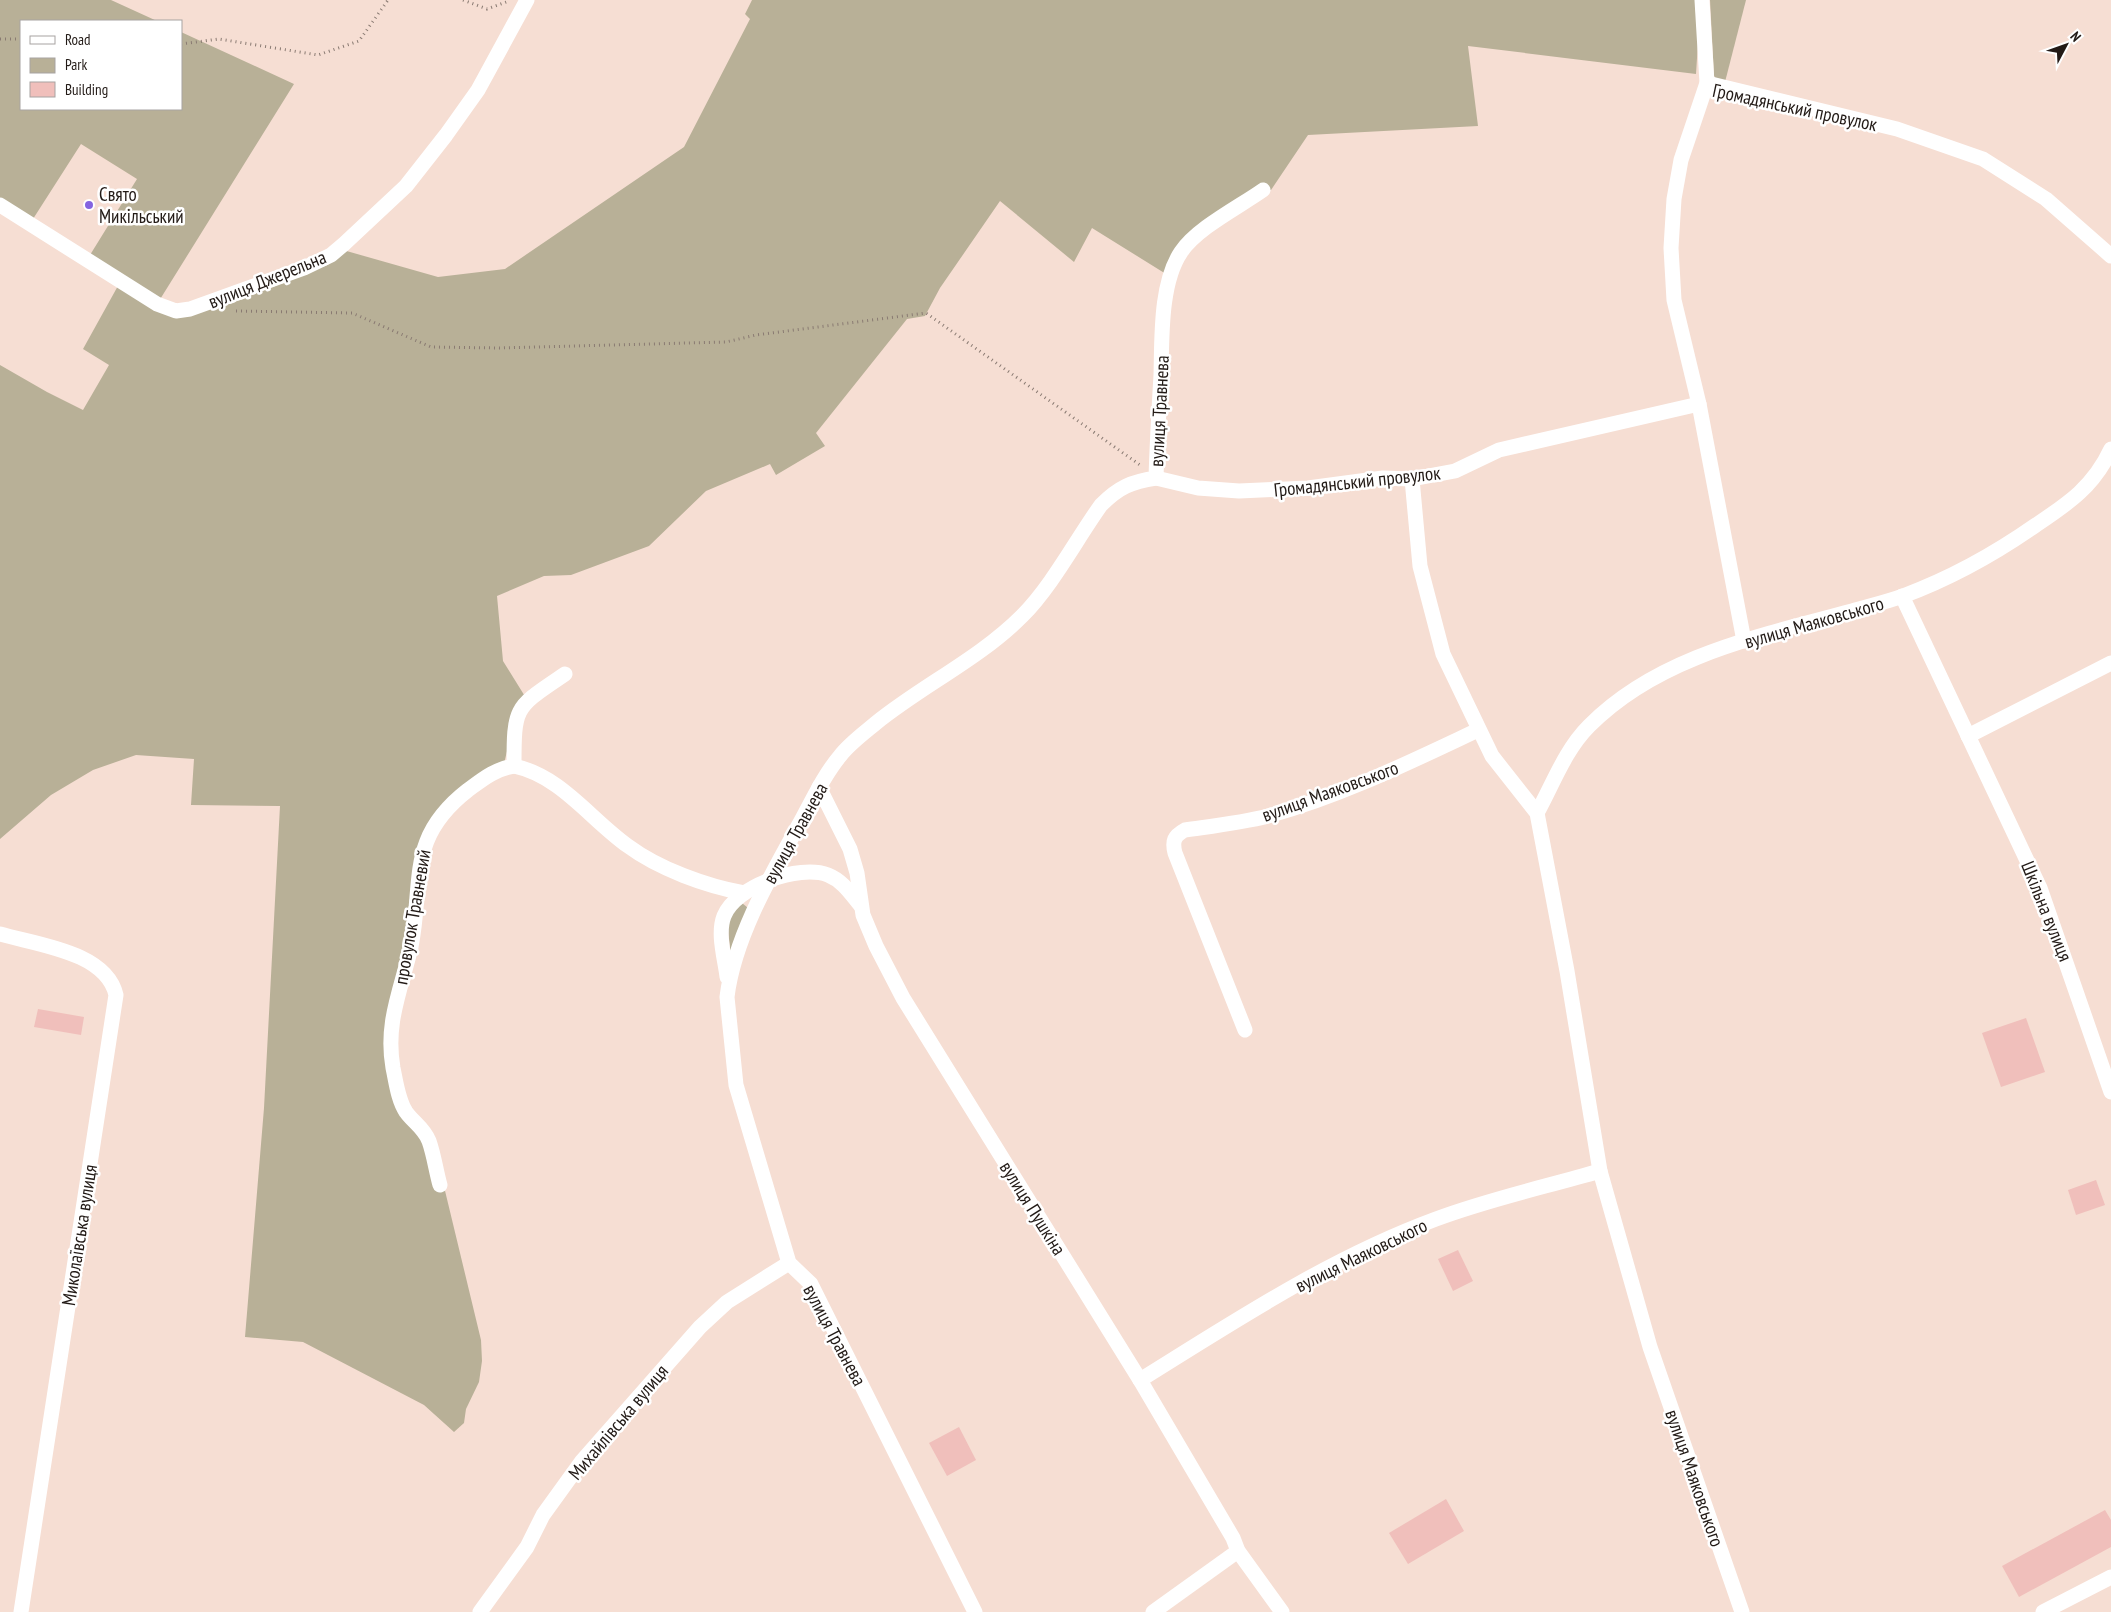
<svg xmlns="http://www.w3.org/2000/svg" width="2111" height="1612" font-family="'PT Sans Narrow',sans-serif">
<rect width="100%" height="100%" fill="#f6ded3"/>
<g fill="#b8b097">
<polygon points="0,0 111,0 157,21 21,21 21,109 181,109 181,32 294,84 159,301 90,255 137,179 81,144 33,219 0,199"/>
<polygon points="752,0 1695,0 1698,42 1696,74 1468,46 1478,126 1308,135 1271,190 1260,187 1210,220 1166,274 1092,228 1074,262 1000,201 940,288 925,316 907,319 816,433 825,446 776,475 770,464 706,491 649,546 571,575 544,576 497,596 503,661 526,698 508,747 502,772 458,803 430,842 393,1032 403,1095 433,1141 481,1340 482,1361 479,1382 466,1409 464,1423 454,1432 424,1405 303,1342 245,1337 264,1108 280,806 191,805 194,759 136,755 93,770 51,795 0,839 0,365 47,392 83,410 109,365 83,349 119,284 176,314 343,250 438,277 505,269 684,147 750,19 745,14"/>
<polygon points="1710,0 1746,0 1725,82 1717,80 1714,76"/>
<polygon points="742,903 748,908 731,958 727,919"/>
</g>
<g fill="#f0bfbb">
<polygon points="38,1009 84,1017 81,1035 34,1027"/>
<polygon points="2026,1018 2045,1072 2001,1087 1982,1033"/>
<polygon points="2096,1180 2105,1205 2076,1215 2068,1190"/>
<polygon points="1458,1250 1473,1281 1453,1291 1438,1259"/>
<polygon points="959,1427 976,1460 947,1476 929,1443"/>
<polygon points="1446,1499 1464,1531 1408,1564 1389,1533"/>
<polygon points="2105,1510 2111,1520 2111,1547 2019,1597 2002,1566"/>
</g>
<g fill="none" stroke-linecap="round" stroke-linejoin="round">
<g stroke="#897a72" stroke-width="3" stroke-dasharray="1 4" stroke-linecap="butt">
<polyline points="463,0 487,9 509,1"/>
<polyline points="0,39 21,39"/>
<polyline points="181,44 219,39 318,55 359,41 388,0"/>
<polyline points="236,311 352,313 431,347 499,348 726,342 756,335 926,313 1140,465"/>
</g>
<g stroke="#fff" stroke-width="15">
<polyline points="1702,0 1707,83 1681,160 1674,199 1671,248 1674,300 1699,404 1744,641"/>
<polyline points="1707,83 1897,129 1983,159 2046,199 2111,256"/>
<polyline points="0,205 157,304 176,311 190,309 304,268 331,255 344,244 406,186 446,135 478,90 527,0"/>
<polyline points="1156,478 1198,488 1239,491 1308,488 1383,478 1412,479 1455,471 1499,450 1699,404"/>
<polyline points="1412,479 1420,566 1443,654 1492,756 1537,813 1567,971 1600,1171 1650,1347 1742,1612"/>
<polyline points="1902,596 2040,888 2111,1092"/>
<polyline points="1968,736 2111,663"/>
<path d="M514 766C561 776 590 819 628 846 659 869 706 886 744 893"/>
<polyline points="819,787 850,849 857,873 863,915 876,946 903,998 1140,1380 1233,1538 1238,1551 1282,1612"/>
<path d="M1537 813C1553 784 1565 750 1589 726 1658 656 1760 636 1852 611 1869 606 1886 602 1903 596 1949 579 1996 553 2036 525 2069 503 2094 486 2111 449"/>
<path d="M0 934C38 945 106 952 116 995L21 1612"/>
<path d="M727 977C725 959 717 934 724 916 736 886 799 864 828 875 843 881 851 894 861 906"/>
<path d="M1245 1030 1175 853C1172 841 1174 836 1185 830 1213 826 1241 823 1268 816 1341 796 1410 762 1478 730"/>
<path d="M440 1185C436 1171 434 1155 429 1141 424 1128 413 1122 406 1112 398 1100 396 1082 393 1068 385 1023 401 990 411 947 424 880 406 838 468 790 483 779 495 769 514 766 514 705 515 708 565 674"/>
<path d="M1140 1380C1235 1321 1330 1258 1436 1219 1489 1199 1545 1187 1600 1171"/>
<polyline points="480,1612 527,1547 543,1515 582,1461 700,1327 727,1302 789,1263"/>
<path d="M975 1612 811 1284 789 1263 736 1085 727 997C734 938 772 873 801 821 813 799 824 775 840 756 849 744 864 733 876 723 923 685 979 659 1022 616 1052 586 1076 540 1101 505 1119 487 1131 482 1156 478 1157 444 1159 409 1161 375 1162 338 1160 283 1181 252 1197 228 1239 207 1263 190"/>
<polyline points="1153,1612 1238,1551"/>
<polyline points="2043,1612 2111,1577"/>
</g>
</g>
<circle fill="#8464e0" stroke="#fff" stroke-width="2" cx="89" cy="205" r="5"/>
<g text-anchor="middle" stroke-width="5" stroke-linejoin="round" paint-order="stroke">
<g font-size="19" fill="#221a16" stroke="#fff">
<text transform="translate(1795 107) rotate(12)" y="7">Громадянський провулок</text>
<text transform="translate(267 279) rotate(-22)" y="7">вулиця Джерельна</text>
<text transform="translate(1159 411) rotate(-87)" y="7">вулиця Травнева</text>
<text transform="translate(1357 481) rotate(-6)" y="7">Громадянський провулок</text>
<text transform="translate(1814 622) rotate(-16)" y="7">вулиця Маяковського</text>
<text transform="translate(1330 791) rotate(-20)" y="7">вулиця Маяковського</text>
<text transform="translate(795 833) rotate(-61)" y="7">вулиця Травнева</text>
<text transform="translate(2047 911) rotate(68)" y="7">Шкільна вулиця</text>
<text transform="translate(412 917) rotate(-80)" y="7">провулок Травневий</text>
<text transform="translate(1033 1208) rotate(58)" y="7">вулиця Пушкіна</text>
<text transform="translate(79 1235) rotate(-81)" y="7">Миколаївська вулиця</text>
<text transform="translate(1361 1255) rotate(-26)" y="7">вулиця Маяковського</text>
<text transform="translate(835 1335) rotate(62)" y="7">вулиця Травнева</text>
<text transform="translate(618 1422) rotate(-50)" y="7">Михайлівська вулиця</text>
<text transform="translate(1695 1478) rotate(71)" y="7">вулиця Маяковського</text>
</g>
<g font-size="19" fill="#221a16" stroke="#fff" text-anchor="start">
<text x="99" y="201">Свято<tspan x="99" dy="22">Микільський</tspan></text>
</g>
</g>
<rect x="20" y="20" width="162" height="90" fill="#ffffff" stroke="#a7a3a2"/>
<rect x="30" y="36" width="25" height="8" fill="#ffffff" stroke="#a7a3a2"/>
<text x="65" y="45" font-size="15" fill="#221a16">Road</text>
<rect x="30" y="58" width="25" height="15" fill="#b8b097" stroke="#a7a3a2"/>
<text x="65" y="70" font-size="15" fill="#221a16">Park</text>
<rect x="30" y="82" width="25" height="15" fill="#f0bfbb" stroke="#a7a3a2"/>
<text x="65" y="95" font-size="15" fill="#221a16">Building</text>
<g transform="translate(2066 45) rotate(49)" stroke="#ffffff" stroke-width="4" paint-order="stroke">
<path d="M0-4L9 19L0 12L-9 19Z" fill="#221a16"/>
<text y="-8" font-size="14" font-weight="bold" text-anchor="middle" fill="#221a16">N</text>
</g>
</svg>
